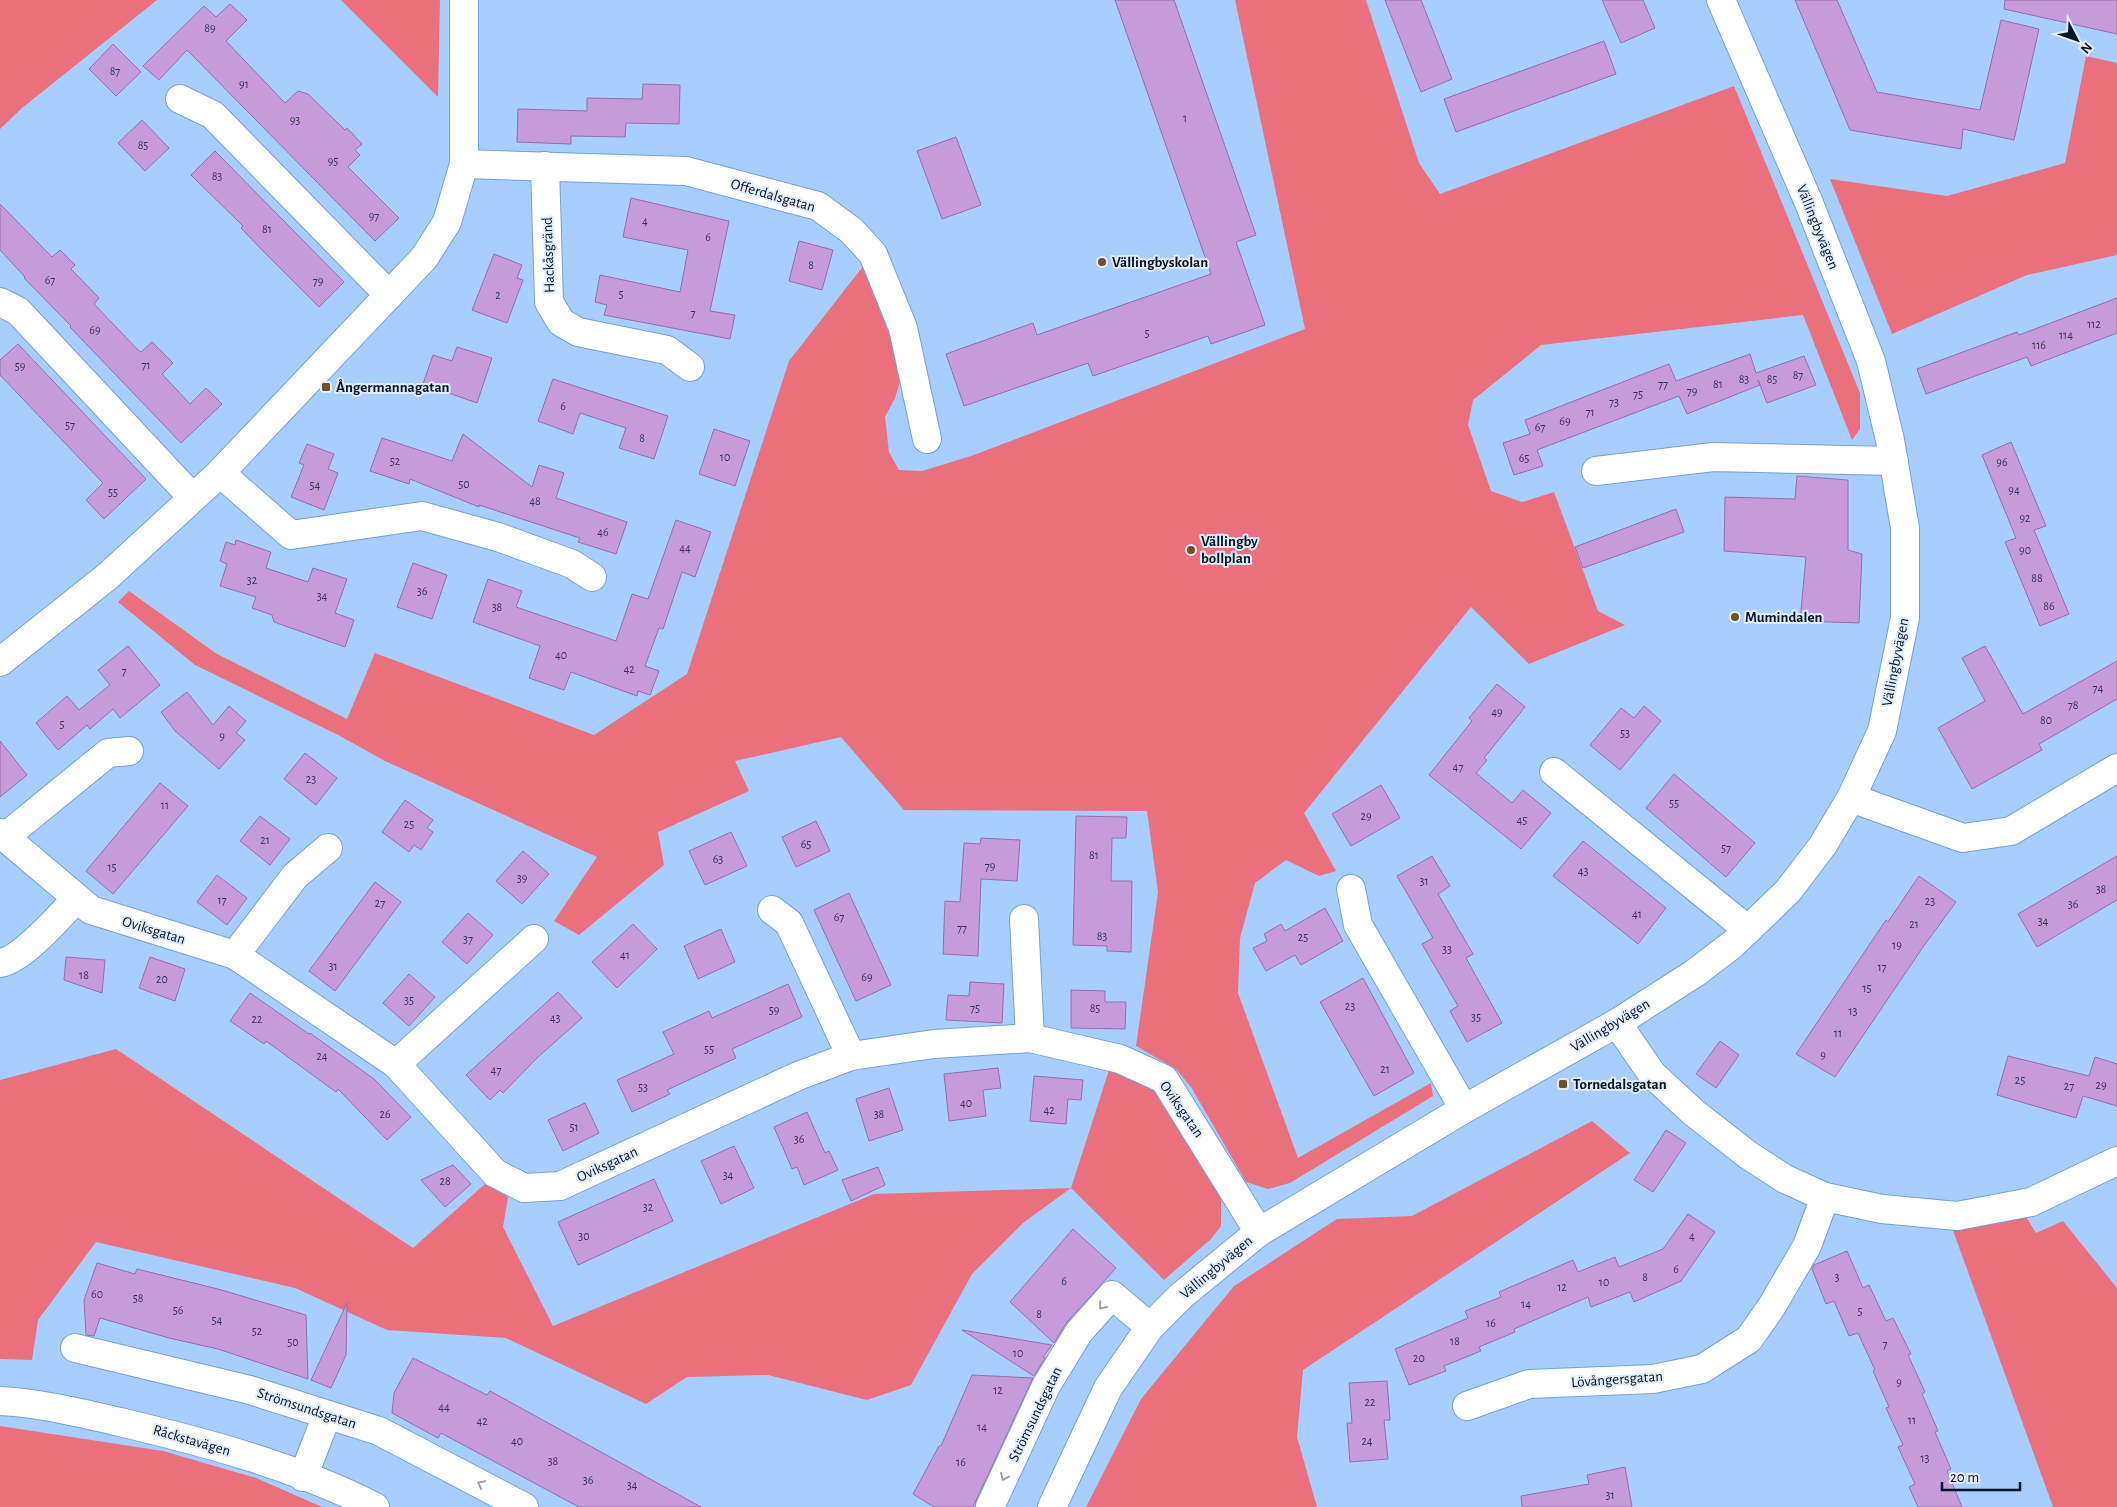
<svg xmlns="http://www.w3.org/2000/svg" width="2117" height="1507" font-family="'Alegreya Sans',sans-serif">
<rect width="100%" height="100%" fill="#a7ceff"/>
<g fill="#eb707e">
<polygon points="0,0 157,0 22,108 0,129"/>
<polygon points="341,0 440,0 438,97"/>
<polygon points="1235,0 1366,0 1419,163 1440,194 1734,86 1860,393 1860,429 1852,440 1803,315 1541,345 1473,400 1468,425 1491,491 1522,502 1554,492 1598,611 1625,625 1529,664 1471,607 1304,813 1336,871 1319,876 1286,860 1255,883 1240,938 1238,993 1298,1158 1431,1083 1433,1096 1290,1183 1268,1189 1246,1182 1191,1087 1176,1069 1136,1046 1158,892 1147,811 904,810 841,737 735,761 749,791 658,832 664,865 579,935 554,921 597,857 385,761 340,736 195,665 118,602 129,591 217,654 347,719 375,653 594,735 687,674 789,361 864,265 903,373 895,398 885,417 889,452 899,470 922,471 971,456 1305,329"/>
<polygon points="2086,56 2117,63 2117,255 2027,275 1892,334 1830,179 1947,196 2065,163"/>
<polygon points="116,1049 413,1248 485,1184 508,1197 503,1227 553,1326 874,1194 1071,1188 1110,1067 1148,1085 1168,1105 1221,1196 1221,1226 1211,1239 1164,1280 1071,1188 1023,1223 972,1274 911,1385 867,1400 768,1375 687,1377 646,1404 506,1338 387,1330 295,1288 96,1242 38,1320 32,1360 0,1359 0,1080"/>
<polygon points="1592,1121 1630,1153 1303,1370 1297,1437 1317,1507 1086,1507 1141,1399 1234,1286 1337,1219 1412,1216"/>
<path d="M2025 1215 2036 1233 2063 1221 2117 1288V1507H2053L1951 1225C1976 1225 2001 1225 2025 1215Z"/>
<polygon points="0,1426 163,1451 256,1478 322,1507 0,1507"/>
</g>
<g fill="#c79bdb" stroke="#976eaa">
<polygon points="1115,0 1174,0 1256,235 1236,242 1265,325 1211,344 1208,336 1093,376 1088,363 964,406 946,354 1033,323 1037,335 1211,274"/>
<polygon points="1385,0 1421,0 1452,79 1421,92"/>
<polygon points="1602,0 1643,0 1655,28 1621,43"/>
<polygon points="1795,0 1837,0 1877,92 1980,110 2001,20 2039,29 2014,140 1963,129 1961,149 1850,130"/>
<polygon points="2005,0 2117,0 2117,34 2004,9"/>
<polygon points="230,4 247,20 226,41 285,103 298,91 308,94 345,130 347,128 362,144 355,150 360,155 348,167 399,218 375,241 187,50 159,80 143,66 204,6 216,17"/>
<polygon points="1604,41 1616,74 1456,132 1444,99"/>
<polygon points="113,44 141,72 116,96 89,69"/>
<polygon points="643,84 680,85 679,124 626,123 625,137 571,136 571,144 517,142 518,109 587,111 587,98 642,99"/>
<polygon points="142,120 169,148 145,171 118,143"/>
<polygon points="956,137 981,205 942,219 917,151"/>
<polygon points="215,151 344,282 319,307 264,252 241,228 243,226 191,175"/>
<polygon points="631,198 729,221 710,311 735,315 730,339 604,315 607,305 595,302 600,275 680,292 688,250 623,237"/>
<polygon points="0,204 52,257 60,250 75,265 71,269 99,298 94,304 138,350 141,352 152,342 173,363 162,374 190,404 206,388 222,404 181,443 70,327 71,326 24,278 25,277 0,250"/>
<polygon points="799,241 833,250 822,290 789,281"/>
<polygon points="494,254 522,265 517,278 523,280 507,323 472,310"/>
<polygon points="2117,298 2117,333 2031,366 2027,357 1926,394 1917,369 2017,332 2019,335"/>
<polygon points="18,344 146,479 104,519 86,500 103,483 0,375 0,360"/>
<polygon points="457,347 492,358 477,403 423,384 433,355 452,361"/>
<polygon points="1750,354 1756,373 1804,356 1816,385 1767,403 1758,380 1760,385 1687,414 1679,396 1537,450 1543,466 1514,475 1503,443 1530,434 1525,420 1669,364 1676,381"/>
<polygon points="553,379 668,416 654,459 619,448 626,428 580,413 573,434 538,421"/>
<polygon points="714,429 750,441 735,486 699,474"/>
<polygon points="463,434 532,487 539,465 564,473 556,498 627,522 616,554 578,542 580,538 479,505 479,507 410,479 409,484 370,471 382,438 452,461"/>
<polygon points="2011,442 2046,526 2034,530 2069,614 2040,626 2005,542 2016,538 1982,455"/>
<polygon points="307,444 334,454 328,469 338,473 324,510 291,497 304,465 299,463"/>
<polygon points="1797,476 1848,480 1848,550 1862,554 1859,623 1800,621 1806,557 1724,551 1725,497 1795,499"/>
<polygon points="1676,509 1684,532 1583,568 1575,547"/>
<polygon points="676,520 711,532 695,577 682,572 663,629 659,628 645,666 659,671 650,695 638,691 637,696 571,672 564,690 529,678 540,646 473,622 488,579 522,591 516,607 616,641 632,594 648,599"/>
<polygon points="236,540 271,552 266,568 308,582 313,568 347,579 335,613 354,620 345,647 274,622 272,615 252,608 256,597 220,586 227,564 220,561 226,542 235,545"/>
<polygon points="413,563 447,575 432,619 397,607"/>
<polygon points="128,646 160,685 120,718 113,709 90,729 87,725 58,750 36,723 67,696 79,710 110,685 98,670"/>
<polygon points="1985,646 2023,714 2117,661 2117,699 2039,744 2042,750 1972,789 1938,728 1985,701 1962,658"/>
<polygon points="1497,684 1525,707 1484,758 1487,760 1476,773 1512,803 1523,790 1551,813 1521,849 1429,775 1472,721 1469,718"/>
<polygon points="187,692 213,725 229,706 246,721 236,733 245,740 219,769 175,731 161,712"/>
<polygon points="1644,706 1661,721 1620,770 1590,745 1621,708 1634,718"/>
<polygon points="0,741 27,775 0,797"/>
<polygon points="305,753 337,778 316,805 284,779"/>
<polygon points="1674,774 1755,843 1726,877 1646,808"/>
<polygon points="160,783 188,806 113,894 86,871"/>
<polygon points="1381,785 1400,818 1351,846 1332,814"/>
<polygon points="405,800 433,820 427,828 433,832 421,850 414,845 409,852 382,832"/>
<polygon points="260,816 290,839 270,865 240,841"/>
<polygon points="1076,816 1127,817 1126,838 1112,838 1111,881 1132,881 1131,952 1107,951 1107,946 1073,945"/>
<polygon points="816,821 830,851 796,867 782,837"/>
<polygon points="731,832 747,866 705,885 689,851"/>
<polygon points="981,838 1020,840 1017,881 981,879 978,956 943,954 945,901 960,902 964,843 980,844"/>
<polygon points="1583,841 1666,908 1638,944 1553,876"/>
<polygon points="523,851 549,874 522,904 496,881"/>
<polygon points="1432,856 1450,886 1438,894 1473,954 1466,958 1502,1023 1467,1042 1450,1011 1458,1006 1422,944 1433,938 1397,876"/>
<polygon points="2117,856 2117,900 2037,947 2018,914"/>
<polygon points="217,875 247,898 227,925 197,902"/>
<polygon points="1919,876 1956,902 1923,947 1835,1077 1796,1054 1886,920 1888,922"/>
<polygon points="375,882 401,902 335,991 309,971"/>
<polygon points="849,893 891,985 856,1001 814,910"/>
<polygon points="1325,908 1343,941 1301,965 1295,955 1266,971 1253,948 1267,941 1264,934 1281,924 1285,931"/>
<polygon points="468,913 493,935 467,964 442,942"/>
<polygon points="633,924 657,949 617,988 592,962"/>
<polygon points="721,929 735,962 698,979 684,946"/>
<polygon points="66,957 105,960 102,993 64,980"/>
<polygon points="150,957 185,969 175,1001 139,988"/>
<polygon points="409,974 435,997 409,1026 383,1003"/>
<polygon points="1363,978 1414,1073 1374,1096 1320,1002"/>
<polygon points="970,982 1004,984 1002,1023 946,1020 948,995 969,996"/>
<polygon points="788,984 802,1017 732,1049 736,1058 667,1090 670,1094 632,1112 617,1080 674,1054 663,1032 709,1011 712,1018"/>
<polygon points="1071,990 1105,991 1105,1002 1126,1002 1125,1029 1071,1028"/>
<polygon points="558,992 582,1018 537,1058 503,1093 500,1090 490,1100 466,1075"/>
<polygon points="250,993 309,1034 310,1033 374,1079 411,1117 387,1140 338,1089 336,1092 266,1041 264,1044 230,1021"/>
<polygon points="1720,1041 1739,1055 1716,1088 1696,1074"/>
<polygon points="2008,1056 2089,1076 2095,1057 2117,1064 2117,1106 2083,1096 2076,1118 1997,1095"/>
<polygon points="998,1068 1001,1088 983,1090 986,1116 949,1121 944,1074"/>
<polygon points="1034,1076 1083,1080 1081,1100 1068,1099 1066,1124 1030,1121"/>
<polygon points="889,1088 903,1130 869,1141 856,1099"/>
<polygon points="585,1103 599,1133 563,1151 548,1120"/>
<polygon points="807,1112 825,1153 829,1151 838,1170 804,1185 797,1167 792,1169 774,1127"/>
<polygon points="1666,1130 1686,1143 1653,1192 1634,1180"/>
<polygon points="734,1146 754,1188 721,1204 701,1161"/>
<polygon points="453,1165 471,1184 445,1207 421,1180"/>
<polygon points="878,1167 885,1185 851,1201 842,1180"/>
<polygon points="654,1179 673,1221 578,1265 558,1222"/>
<polygon points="1688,1214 1715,1232 1681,1281 1634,1302 1630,1292 1591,1307 1588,1297 1514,1329 1515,1332 1479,1347 1481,1351 1444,1366 1446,1371 1409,1385 1395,1349 1468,1318 1465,1311 1501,1297 1499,1292 1573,1260 1578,1272 1615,1257 1619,1267 1663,1249"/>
<polygon points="1073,1229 1116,1268 1067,1322 1054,1343 1010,1302"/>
<polygon points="1847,1251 1863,1288 1869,1285 1886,1321 1893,1318 1911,1354 1908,1355 1925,1392 1922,1394 1938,1431 1935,1432 1951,1469 1947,1471 1962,1507 1918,1507 1909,1487 1915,1484 1898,1447 1903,1445 1886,1408 1889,1407 1873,1371 1875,1370 1858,1333 1849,1336 1834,1301 1826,1304 1812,1269 1814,1265"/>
<polygon points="97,1263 135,1274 137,1269 218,1289 306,1315 308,1379 218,1349 169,1338 100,1318 94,1336 86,1335 84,1300"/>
<polygon points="347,1303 346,1355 331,1388 311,1380"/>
<polygon points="962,1330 1052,1345 1043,1357 1045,1358 1034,1376"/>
<polygon points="413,1358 487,1395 490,1391 701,1507 579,1507 441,1433 438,1438 392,1413 394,1393"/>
<polygon points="972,1375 1033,1378 973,1507 934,1507 913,1494 939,1446 941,1446"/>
<polygon points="1387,1381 1390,1420 1384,1420 1388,1459 1350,1462 1347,1423 1352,1423 1349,1383"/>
<polygon points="1625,1467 1632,1507 1522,1507 1521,1496 1589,1484 1587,1475"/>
</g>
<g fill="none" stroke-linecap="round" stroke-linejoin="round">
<defs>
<g id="minor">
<polyline points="180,99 213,115 389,295"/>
<polyline points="464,164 686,171 818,206 852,231 873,254 903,328 927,439"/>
<polyline points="545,166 549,302 561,322 578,332 667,350 690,367"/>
<polyline points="0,302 18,311 192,497"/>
<polyline points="1596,471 1713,457 1894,461"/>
<polyline points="220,473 291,535 422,516 498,537 572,564 592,577"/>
<polyline points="0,662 108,576 220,473 424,258 447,222 464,164 464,0"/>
<polyline points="1554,772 1748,930"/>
<polyline points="1851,798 1963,838 2011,831 2117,768"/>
<polyline points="0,833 91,910 235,955 396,1064 495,1173 524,1188 560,1186 798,1076 851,1056 934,1044 1030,1038 1120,1059 1164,1079 1259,1232"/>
<polyline points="5,837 108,753 129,751"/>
<polyline points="1351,889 1358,925 1464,1109"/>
<polyline points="772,910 789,923 851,1056"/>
<polyline points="1024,919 1030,1038"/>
<polyline points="235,955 295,876 328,848"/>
<path d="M0 963C22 960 60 916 76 899"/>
<polyline points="1617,1023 1652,1074 1693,1112 1748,1155 1785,1179 1825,1197 1882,1209 1957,1216 2031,1202 2117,1161"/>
<polyline points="396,1064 534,939"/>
<polyline points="75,1348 250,1390 379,1431 524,1507"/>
<path d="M0 1401C35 1402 85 1414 120 1422 204 1442 298 1467 375 1507"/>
<polyline points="1467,1406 1529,1384 1653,1379 1702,1369 1749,1339 1772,1306 1807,1246 1825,1197"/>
<polyline points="303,1477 327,1415"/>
<polyline points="990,1507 1046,1386 1079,1332 1112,1295 1150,1327"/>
<polyline points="1052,1507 1108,1388 1150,1327 1181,1296 1259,1232 1464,1109 1617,1023 1695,973 1733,944 1788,891 1823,845 1851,798 1882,731 1905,618 1905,528 1890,440 1871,361 1809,203 1721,0"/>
</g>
</defs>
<use href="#minor" stroke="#73a1dc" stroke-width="30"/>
<use href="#minor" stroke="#fff" stroke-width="28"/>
</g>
<defs><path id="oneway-chevron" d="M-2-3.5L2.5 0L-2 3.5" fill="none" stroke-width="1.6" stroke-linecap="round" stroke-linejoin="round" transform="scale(1.25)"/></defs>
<g stroke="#9ba1aa">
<use href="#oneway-chevron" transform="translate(1102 1306) rotate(131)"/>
<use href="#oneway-chevron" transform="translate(1004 1477) rotate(115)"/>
<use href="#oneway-chevron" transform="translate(481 1484) rotate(-153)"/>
</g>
<g fill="#6f5125" stroke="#e2ecf9" stroke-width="2">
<circle cx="1102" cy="262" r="5"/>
<rect x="321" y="382" width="10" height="10" rx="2.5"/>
<circle cx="1191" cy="550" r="5"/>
<circle cx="1735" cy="617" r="5"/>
<rect x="1558" y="1079" width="10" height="10" rx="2.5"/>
</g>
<g text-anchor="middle" stroke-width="4" stroke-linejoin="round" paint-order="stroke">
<g font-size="12" fill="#353656">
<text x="210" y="32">89</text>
<text x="115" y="75">87</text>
<text x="244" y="88">91</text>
<text x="1185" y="122">1</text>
<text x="295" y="124">93</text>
<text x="143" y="149">85</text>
<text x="333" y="165">95</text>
<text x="217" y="180">83</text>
<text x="374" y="220">97</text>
<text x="645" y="225">4</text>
<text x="267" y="233">81</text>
<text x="708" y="241">6</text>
<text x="811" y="269">8</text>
<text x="50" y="284">67</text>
<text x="318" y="285">79</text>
<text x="621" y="298">5</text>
<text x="498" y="299">2</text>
<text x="693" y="317">7</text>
<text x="2094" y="328">112</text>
<text x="95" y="334">69</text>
<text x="1147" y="337">5</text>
<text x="2066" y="339">114</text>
<text x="2039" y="349">116</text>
<text x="146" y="369">71</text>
<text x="20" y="370">59</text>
<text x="1798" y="379">87</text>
<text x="1744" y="383">83</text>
<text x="1772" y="383">85</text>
<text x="1663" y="388">77</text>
<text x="1718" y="388">81</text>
<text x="1692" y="395">79</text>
<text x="1638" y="398">75</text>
<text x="1614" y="406">73</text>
<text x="563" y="410">6</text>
<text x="1590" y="416">71</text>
<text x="1565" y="425">69</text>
<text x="70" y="429">57</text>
<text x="1540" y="431">67</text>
<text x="642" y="442">8</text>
<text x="725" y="461">10</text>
<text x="1524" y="462">65</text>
<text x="395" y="465">52</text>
<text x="2002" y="466">96</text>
<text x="464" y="488">50</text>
<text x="315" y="489">54</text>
<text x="2014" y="494">94</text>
<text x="113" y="496">55</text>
<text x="535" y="505">48</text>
<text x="2025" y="522">92</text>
<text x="603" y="536">46</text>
<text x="685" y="552">44</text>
<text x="2025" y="554">90</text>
<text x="2037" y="582">88</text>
<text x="252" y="584">32</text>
<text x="422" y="595">36</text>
<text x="322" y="600">34</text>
<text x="2049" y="610">86</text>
<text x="497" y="611">38</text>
<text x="561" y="659">40</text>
<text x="629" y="673">42</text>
<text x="124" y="675">7</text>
<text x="2098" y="692">74</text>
<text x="2073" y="709">78</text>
<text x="1497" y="716">49</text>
<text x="2046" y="724">80</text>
<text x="62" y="728">5</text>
<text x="1625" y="737">53</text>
<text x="222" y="740">9</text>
<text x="1458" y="771">47</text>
<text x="311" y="783">23</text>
<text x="1674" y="807">55</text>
<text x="165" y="809">11</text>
<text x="1366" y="820">29</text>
<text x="1522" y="824">45</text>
<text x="409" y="828">25</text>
<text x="265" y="844">21</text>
<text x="806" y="848">65</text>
<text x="1726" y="852">57</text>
<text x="1094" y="859">81</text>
<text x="718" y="863">63</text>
<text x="990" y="870">79</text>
<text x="112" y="871">15</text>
<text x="1583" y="875">43</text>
<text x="522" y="882">39</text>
<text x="1424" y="885">31</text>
<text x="2101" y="893">38</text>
<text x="222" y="904">17</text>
<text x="1930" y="905">23</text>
<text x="380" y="907">27</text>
<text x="2073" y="908">36</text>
<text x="1637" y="918">41</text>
<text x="839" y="921">67</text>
<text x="2043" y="925">34</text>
<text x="1914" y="928">21</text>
<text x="962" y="932">77</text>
<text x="1102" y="940">83</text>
<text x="1303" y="941">25</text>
<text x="468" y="943">37</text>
<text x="1897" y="949">19</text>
<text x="1447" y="953">33</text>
<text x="625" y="959">41</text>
<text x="333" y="970">31</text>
<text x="1882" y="971">17</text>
<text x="84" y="979">18</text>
<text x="867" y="981">69</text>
<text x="162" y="983">20</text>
<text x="1867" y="992">15</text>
<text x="409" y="1004">35</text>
<text x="1350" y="1010">23</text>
<text x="975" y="1012">75</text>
<text x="1095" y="1012">85</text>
<text x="774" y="1014">59</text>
<text x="1853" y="1015">13</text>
<text x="1476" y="1021">35</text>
<text x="555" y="1022">43</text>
<text x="257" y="1023">22</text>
<text x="1838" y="1037">11</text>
<text x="709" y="1053">55</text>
<text x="1823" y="1059">9</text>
<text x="322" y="1060">24</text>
<text x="1385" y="1073">21</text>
<text x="496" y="1074">47</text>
<text x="2020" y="1084">25</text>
<text x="2101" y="1089">29</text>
<text x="2069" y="1090">27</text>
<text x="643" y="1091">53</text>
<text x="966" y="1107">40</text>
<text x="1049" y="1114">42</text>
<text x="385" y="1118">26</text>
<text x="879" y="1118">38</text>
<text x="574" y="1131">51</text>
<text x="799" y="1143">36</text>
<text x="728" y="1179">34</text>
<text x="445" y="1185">28</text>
<text x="648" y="1211">32</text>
<text x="584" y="1240">30</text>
<text x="1692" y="1240">4</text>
<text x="1676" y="1273">6</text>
<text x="1645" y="1281">8</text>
<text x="1837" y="1281">3</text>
<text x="1064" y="1285">6</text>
<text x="1604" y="1286">10</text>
<text x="1562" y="1291">12</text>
<text x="97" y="1298">60</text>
<text x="138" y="1302">58</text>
<text x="1526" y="1308">14</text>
<text x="178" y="1314">56</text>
<text x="1860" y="1315">5</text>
<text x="1039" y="1318">8</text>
<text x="217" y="1324">54</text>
<text x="1491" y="1327">16</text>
<text x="257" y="1335">52</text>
<text x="1455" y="1345">18</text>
<text x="293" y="1346">50</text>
<text x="1885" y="1348">7</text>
<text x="1018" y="1357">10</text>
<text x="1419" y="1362">20</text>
<text x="1899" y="1386">9</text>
<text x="998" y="1394">12</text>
<text x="1370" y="1406">22</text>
<text x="444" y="1411">44</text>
<text x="1912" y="1424">11</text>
<text x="482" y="1425">42</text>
<text x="982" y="1431">14</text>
<text x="517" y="1445">40</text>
<text x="1367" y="1445">24</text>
<text x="1925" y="1462">13</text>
<text x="553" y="1465">38</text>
<text x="961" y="1466">16</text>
<text x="588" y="1484">36</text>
<text x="632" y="1489">34</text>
<text x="1610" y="1499">31</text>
</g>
<g font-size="15" fill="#04142a" stroke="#e2ecf9">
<text transform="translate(773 195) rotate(16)" y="5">Offerdalsgatan</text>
<text transform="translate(1818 227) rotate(68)" y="5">Vällingbyvägen</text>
<text transform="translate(548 255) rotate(-92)" y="5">Hackåsgränd</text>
<text transform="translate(1895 662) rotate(-79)" y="5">Vällingbyvägen</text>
<text transform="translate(154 930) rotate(17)" y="5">Oviksgatan</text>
<text transform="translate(1610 1025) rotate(-31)" y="5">Vällingbyvägen</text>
<text transform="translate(1182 1109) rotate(55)" y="5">Oviksgatan</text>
<text transform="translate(607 1164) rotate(-25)" y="5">Oviksgatan</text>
<text transform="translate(1216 1267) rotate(-40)" y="5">Vällingbyvägen</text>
<text transform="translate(1617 1379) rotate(-4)" y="5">Lövångersgatan</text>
<text transform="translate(307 1408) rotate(18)" y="5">Strömsundsgatan</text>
<text transform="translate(1035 1414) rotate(-64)" y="5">Strömsundsgatan</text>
<text transform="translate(192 1440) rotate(16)" y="5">Råckstavägen</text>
</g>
<g font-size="15" font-weight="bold" fill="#04142a" stroke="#e2ecf9" text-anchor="start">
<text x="1112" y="267">Vällingbyskolan</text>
<text x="336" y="392">Ångermannagatan</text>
<text x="1201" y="546">Vällingby<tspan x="1201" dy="17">bollplan</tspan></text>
<text x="1745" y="622">Mumindalen</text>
<text x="1573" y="1089">Tornedalsgatan</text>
</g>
</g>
<g transform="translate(2077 40) rotate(131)" stroke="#e2ecf9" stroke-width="4" paint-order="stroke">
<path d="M0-4L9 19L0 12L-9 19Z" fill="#04142a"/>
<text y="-8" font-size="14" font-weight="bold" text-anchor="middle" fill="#04142a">N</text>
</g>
<path d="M1942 1482v8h78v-8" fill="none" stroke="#04142a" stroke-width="2.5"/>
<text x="1950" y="1482" font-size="15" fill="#04142a" stroke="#e2ecf9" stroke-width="4" paint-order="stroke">20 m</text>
</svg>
